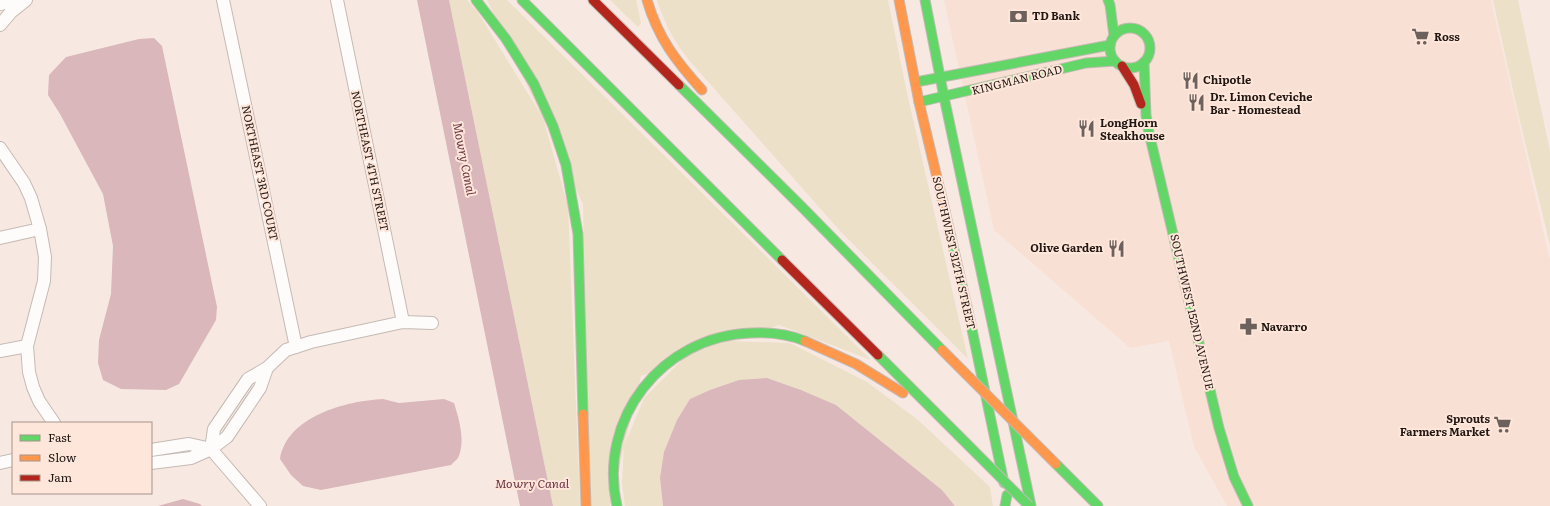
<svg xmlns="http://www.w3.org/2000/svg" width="1550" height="506" font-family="Literata,serif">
<rect width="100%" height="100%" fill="#f7e9e2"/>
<polygon fill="#f8e0d4" points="944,0 1491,0 1550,261 1550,506 1227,506 1194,447 1169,341 1130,348 994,230"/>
<g fill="#ede0c9">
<polygon points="449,0 467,0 477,11 543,118 568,206 580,506 553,506"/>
<polygon points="487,0 507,0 871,360 779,325 641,376 610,506 590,506 583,204"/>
<polygon points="610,0 636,0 641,23 638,27"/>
<path d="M657 0H888L907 93 968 359 841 232 694 66C676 45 665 26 657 0Z"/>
<polygon points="1493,0 1518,0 1550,151 1550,245 1518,113"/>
<polygon points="727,341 790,343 867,382 917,419 990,487 993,506 955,506 942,490 836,405 801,390 767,378 660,478 663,506 625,506 622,483 624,446 644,398 681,361"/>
</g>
<g fill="#d9b7bb">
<polygon points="417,0 449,0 553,506 520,506"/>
<polygon points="154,38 162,46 217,307 216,320 179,384 166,390 121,389 103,380 98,363 99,340 111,294 113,246 103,194 60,114 48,95 49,75 66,57 139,39"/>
<polygon points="767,378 801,390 836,405 942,490 955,506 663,506 660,478 664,452 677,420 690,399 710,390 739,380"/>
<path d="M383 399 399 403 444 399 454 403C459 419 466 442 458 458 456 460 453 463 451 465L321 490 303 486 291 475 280 459C287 416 346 401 383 399Z"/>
<polygon points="183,499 200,504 202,506 158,506"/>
</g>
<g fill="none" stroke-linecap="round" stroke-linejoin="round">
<defs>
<g id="street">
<polyline points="223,0 296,347"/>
<polyline points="337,0 403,322"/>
<polyline points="0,4 20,0"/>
<polyline points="0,25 11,12 26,0"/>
<polyline points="0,148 24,183 31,198 40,229 45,257 44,281 27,346 29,372 33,387 39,401 54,423"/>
<polyline points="0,238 40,229"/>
<polyline points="0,351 27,346"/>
<polyline points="211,449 214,429 248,379 267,368 286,350 311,342 403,322 432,323"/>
<polyline points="211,449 260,506"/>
<polyline points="151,450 189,444 211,449"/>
<polyline points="0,463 13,460"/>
<polyline points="151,463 191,458 211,449 227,437 260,388 267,368"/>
</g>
<g id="fast">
<polyline points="476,0 506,39 534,84 553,126 566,165 578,234 583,414"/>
<polyline points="522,0 782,260"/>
<polyline points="925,0 944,97 1031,506"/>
<polyline points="1108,0 1110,5 1114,36"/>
<circle cx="1130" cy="48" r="20"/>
<polyline points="1144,62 1146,115 1149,133 1219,428 1234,477 1248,506"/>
<polyline points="916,82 1110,45"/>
<polyline points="679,85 801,206 942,350"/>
<polyline points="919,102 1086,63 1115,61"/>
<polyline points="945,211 970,320 1004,483"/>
<polyline points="878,355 958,435"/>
<polyline points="1056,464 1098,506"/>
<path d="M617 506C597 419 662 336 751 333 770 332 788 334 805 341"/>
<polyline points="1005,506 1007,495"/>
</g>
<g id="slow">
<path d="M647 0C658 38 676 61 702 90"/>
<polyline points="899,0 919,102 945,211"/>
<polyline points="805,341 856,364 903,393"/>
<polyline points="583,414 586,506"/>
</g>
<g id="jam">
<polyline points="593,0 679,85"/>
<polyline points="1122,66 1134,85 1141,104"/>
<polyline points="782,260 878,355"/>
</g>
</defs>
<use href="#street" stroke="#c4bab4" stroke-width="14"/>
<use href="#fast" stroke="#c4bab4" stroke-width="11"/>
<use href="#slow" stroke="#c4bab4" stroke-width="11"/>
<use href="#jam" stroke="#c4bab4" stroke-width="11"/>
<use href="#street" stroke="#fefcfb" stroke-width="12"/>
<use href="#fast" stroke="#63d668" stroke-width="9"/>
<use href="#slow" stroke="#ff974d" stroke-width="9"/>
<use href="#jam" stroke="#b3261e" stroke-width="9"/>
<defs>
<polyline id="fast-bridge" points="958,435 1029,506"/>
<polyline id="slow-bridge" points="942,350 1056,464"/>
</defs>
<use href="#fast-bridge" stroke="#c4bab4" stroke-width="11" stroke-linecap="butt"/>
<use href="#slow-bridge" stroke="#c4bab4" stroke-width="11" stroke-linecap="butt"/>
<use href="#fast-bridge" stroke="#63d668" stroke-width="9"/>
<use href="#slow-bridge" stroke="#ff974d" stroke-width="9"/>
</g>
<defs>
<symbol id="bank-bare" viewBox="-9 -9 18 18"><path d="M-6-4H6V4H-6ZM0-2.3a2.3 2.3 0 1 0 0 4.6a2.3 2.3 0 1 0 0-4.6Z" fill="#6c615c" stroke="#ffe6da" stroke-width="2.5" paint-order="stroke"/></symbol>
<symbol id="supermarket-bare" viewBox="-9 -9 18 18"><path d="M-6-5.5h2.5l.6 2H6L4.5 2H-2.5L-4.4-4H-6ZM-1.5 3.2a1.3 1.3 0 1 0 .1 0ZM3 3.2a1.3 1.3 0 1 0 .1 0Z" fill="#6c615c" stroke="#ffe6da" stroke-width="2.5" paint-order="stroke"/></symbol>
<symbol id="restaurant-bare" viewBox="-9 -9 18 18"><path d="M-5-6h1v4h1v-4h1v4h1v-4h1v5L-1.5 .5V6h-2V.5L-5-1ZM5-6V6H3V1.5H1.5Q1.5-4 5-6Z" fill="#6c615c" stroke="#ffe6da" stroke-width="2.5" paint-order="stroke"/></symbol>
<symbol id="pharmacy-bare" viewBox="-9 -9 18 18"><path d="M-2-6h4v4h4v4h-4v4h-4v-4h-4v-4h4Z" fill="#6c615c" stroke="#ffe6da" stroke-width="2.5" paint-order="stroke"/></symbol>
</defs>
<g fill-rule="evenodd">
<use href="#bank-bare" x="1006" y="4" width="25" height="25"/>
<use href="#supermarket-bare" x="1408" y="24" width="25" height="25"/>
<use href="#restaurant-bare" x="1178" y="68" width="25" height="25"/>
<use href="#restaurant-bare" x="1184" y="90" width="25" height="25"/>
<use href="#restaurant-bare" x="1074" y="116" width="25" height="25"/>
<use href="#restaurant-bare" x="1104" y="236" width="25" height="25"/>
<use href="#pharmacy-bare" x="1236" y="314" width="25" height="25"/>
<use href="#supermarket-bare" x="1490" y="412" width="25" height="25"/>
</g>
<g text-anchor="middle" stroke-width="4" stroke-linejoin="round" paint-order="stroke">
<g font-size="11" font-weight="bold" fill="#211814" stroke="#ffe6da" text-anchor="start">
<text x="1032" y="20">TD Bank</text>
<text x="1434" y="41">Ross</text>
<text x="1203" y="84">Chipotle</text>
<text x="1210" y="101">Dr. Limon Ceviche<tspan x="1210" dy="13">Bar - Homestead</tspan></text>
<text x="1100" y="127">LongHorn<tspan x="1100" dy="13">Steakhouse</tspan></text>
<text x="1103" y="252" text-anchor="end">Olive Garden</text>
<text x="1261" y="331">Navarro</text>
<text x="1490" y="423" text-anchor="end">Sprouts<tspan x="1490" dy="13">Farmers Market</tspan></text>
</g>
<g font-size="11" fill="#211814" stroke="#ffe6da">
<text transform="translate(1017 80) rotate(-14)" y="4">KINGMAN ROAD</text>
<text transform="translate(370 161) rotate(78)" y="4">NORTHEAST 4TH STREET</text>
<text transform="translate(260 173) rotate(78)" y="4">NORTHEAST 3RD COURT</text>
<text transform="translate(954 253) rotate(77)" y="4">SOUTHWEST 312TH STREET</text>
<text transform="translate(1192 312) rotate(77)" y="4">SOUTHWEST 152ND AVENUE</text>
</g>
<g font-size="12" font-style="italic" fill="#6d3543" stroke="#ffe6da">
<text transform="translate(464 159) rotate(79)" y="4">Mowry Canal</text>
<text x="532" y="488">Mowry Canal</text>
</g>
</g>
<rect x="12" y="422" width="140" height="72" fill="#ffe6da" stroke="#a6948b"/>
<rect x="20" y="435" width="20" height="6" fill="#63d668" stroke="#a6948b"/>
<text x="48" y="442" font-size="12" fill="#211814">Fast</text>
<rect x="20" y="455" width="20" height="6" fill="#ff974d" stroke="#a6948b"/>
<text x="48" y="462" font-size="12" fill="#211814">Slow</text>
<rect x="20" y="475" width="20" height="6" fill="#b3261e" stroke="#a6948b"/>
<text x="48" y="482" font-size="12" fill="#211814">Jam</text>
</svg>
